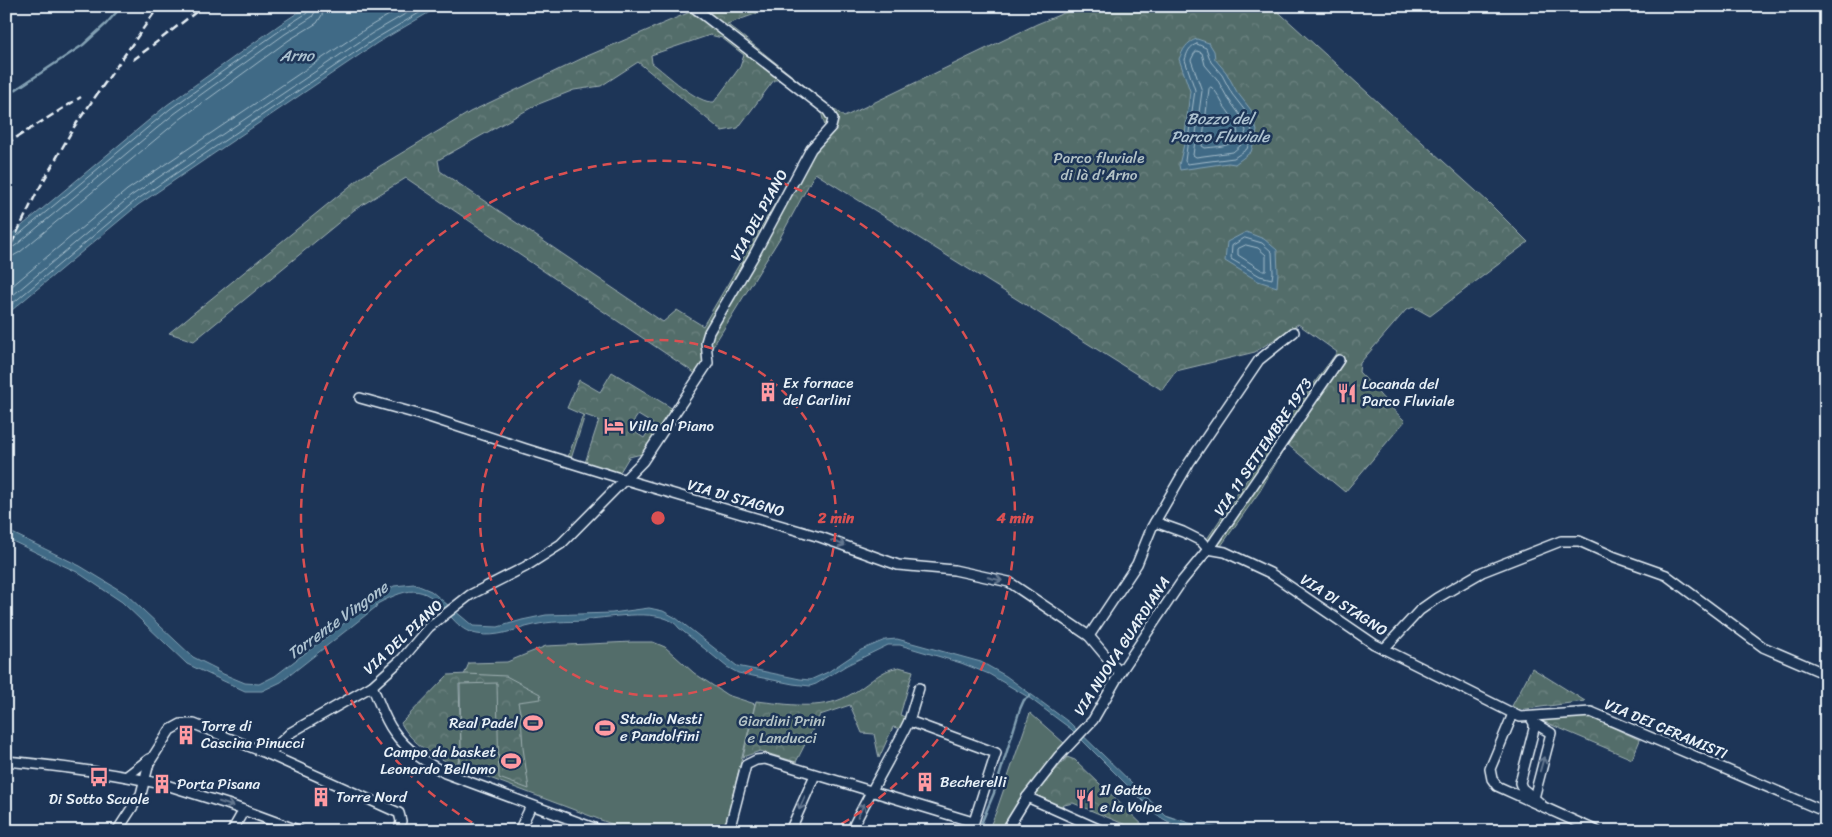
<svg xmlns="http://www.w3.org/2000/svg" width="1832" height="837" font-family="Sriracha,sans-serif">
<defs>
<pattern id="park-crowns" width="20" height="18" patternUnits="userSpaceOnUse" patternTransform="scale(1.25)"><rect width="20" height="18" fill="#536d6a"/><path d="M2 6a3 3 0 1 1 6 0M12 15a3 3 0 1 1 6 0" fill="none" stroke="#6c8280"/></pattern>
</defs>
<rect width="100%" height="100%" fill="#1d3557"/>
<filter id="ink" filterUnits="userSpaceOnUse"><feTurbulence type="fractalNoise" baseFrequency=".02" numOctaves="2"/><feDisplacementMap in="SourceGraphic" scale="10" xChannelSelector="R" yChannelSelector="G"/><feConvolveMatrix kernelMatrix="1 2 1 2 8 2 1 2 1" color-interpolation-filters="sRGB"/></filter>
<g filter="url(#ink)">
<g fill="#536d6a" stroke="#9eafb1">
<polygon points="632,642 653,642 665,647 694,673 727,695 755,704 727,819 717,831 630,831 458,766 461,752 460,685 469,663 507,662 546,646"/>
<polygon points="1030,713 1064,743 1030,786 1004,831 988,831 996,812"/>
</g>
<g fill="url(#park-crowns)" stroke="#9eafb1" fill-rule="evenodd">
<path d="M704 6H778L727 24 844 117 1037 24 1081 6H1272L1487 201 1528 242 1430 316 1414 307 1406 310 1360 363 1359 372C1375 388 1388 406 1405 421L1345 492 1287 444 1260 491 1221 546 1207 539 1287 420 1337 352 1298 324 1255 352 1176 371 1162 390 815 173 781 236 696 374 406 178 354 210 194 341 169 333 360 178 470 112 585 57ZM710 35 722 38 744 55 740 67 714 102C697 104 666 73 652 63L651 55ZM638 62 722 131 738 128 774 80H781L821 112 825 126 807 149 703 326 677 310 663 322 440 171 438 160 536 105 574 90 601 86Z"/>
<path d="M612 372 673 409 646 453 629 457 617 477 567 460 583 415 567 408 579 380 600 392ZM585 415 599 420 585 463 571 459ZM638 415 653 424 644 438 629 428Z"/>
<path d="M899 667 913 671 900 715 905 717 901 729 893 727 879 758 874 734 862 733 850 705 820 715 796 762 760 751 743 757 756 701C787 704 819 711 848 696 866 687 879 670 899 667Z"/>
<polygon points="1532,668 1585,701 1519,710 1512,706"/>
<path d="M467 674 506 676 540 694 541 699 518 702 521 717 523 748 529 789 499 778 497 683 459 684 461 752 457 765C436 759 411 743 401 723L448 675Z"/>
<polygon points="1581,713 1640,740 1632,759 1533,717"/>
<polygon points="1067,757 1075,760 1149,831 1124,831 1126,825 1073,803 1060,806 1034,795"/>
</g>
<g fill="#3f6b86" stroke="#83a1b4">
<polygon points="308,6 440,6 377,43 138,205 6,315 6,239 167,105 279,25"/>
<path d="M1197 39 1209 43 1214 51 1215 59 1226 72 1237 92 1251 110 1257 131 1251 152 1235 164 1228 163 1180 170 1179 165 1184 144 1190 91 1179 59C1183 50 1186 42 1197 39Z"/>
<polygon points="1246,232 1264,239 1277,250 1278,272 1277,287 1258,281 1225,261 1227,242"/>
<path d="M6 530 80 566 126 594 193 657 217 669 216 671 245 683 259 684 275 676 385 592 394 586 414 584 431 591 473 626 498 627 522 620 546 615 612 613 649 608 663 611 676 618 737 666 800 679 810 680 828 672 861 650 885 640 897 639 912 643 981 662 1006 676 1070 723 1165 815 1189 823 1238 831C1211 831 1177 832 1155 813L1071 729 1028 697 989 674 961 663 900 645H888L847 665 816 684 810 686 793 684 738 673 727 667 679 628C664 606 611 618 588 619L583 621C567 622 550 621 534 625 515 629 497 638 477 634 466 632 460 627 452 618 425 585 413 585 377 604L376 607 281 682 262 691H245L187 664 122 602 77 572 6 538Z"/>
</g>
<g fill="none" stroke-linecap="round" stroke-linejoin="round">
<g stroke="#a4bbca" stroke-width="1">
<path d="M1197 44 1206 48 1211 62 1222 75 1232 94 1246 112 1252 131 1247 149 1234 158 1187 164 1185 161 1195 90 1185 60C1187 53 1189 46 1197 44Z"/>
<polygon points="1197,51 1202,53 1205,65 1217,79 1227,97 1240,115 1246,131 1241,145 1233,152 1196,157 1193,155 1202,91 1191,60 1194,54"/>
<path d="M1211 87C1217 91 1220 100 1224 106 1230 114 1247 136 1231 143 1225 147 1212 147 1205 148L1202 146 1209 89Z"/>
<polygon points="1245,238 1262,243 1272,252 1273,272 1272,279 1260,276 1231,259 1232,246"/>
<polyline points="6,242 11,241 170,109 282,29 307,13 310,6"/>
<polygon points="1246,245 1258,248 1266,255 1266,271 1263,271 1238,255 1238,249"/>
<polyline points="6,249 15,246 174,114 285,34 312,17 315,12 316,6"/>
<polyline points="6,256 13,256 20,252 179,120 289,40 317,23 322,15 324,6"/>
<polyline points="6,291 127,190 367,28 404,6"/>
<polyline points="6,301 131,196 371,34 419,6"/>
<polyline points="6,309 135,201 375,39 431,6"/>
</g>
<g stroke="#83a1b4" stroke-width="2.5">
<polyline points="6,96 83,45 106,24 122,6"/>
<polyline points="978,831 994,793 1020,709 1024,700 1030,696"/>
</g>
<defs>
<g id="street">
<polyline points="360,398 432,418 526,449 623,479 820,537 898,565 954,570 1009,582 1089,636 1120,673"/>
<polyline points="1155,522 1183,532 1201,541 1208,549 1225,552 1270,573 1374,644 1520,717 1591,712 1826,812"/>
<polyline points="1089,636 1137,564 1152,527 1189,463 1259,360 1294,332"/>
<polyline points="1384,649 1420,610 1437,598 1482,572 1561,541 1579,541 1615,557 1666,575 1763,647 1826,674"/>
<path d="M372 686C379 701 384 719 394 732 407 751 426 762 445 773L602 831"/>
<polyline points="1513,714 1490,769 1492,779 1497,786 1597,831"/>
<polyline points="1532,720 1534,723 1534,729 1520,783 1522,788 1534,798"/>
<polyline points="909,721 919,688"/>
<polyline points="1534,723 1551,733 1534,798 1541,804"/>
<polyline points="268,754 290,733 372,686 402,659 429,627 470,595 525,567 561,544 643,461 708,363 706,342 709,332 753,257 811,149 831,127 833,119 828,111 692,6"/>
<path d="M6 761C59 766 110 772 161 784"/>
<polyline points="127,776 149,759"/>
<polyline points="163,784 227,804 300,831"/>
<polyline points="1027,797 1103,831"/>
<polyline points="117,831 141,794 149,763 170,730 181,724 194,724 268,754 399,813 401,821 399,831"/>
<polyline points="232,831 244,810"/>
<polyline points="519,831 531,806"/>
<polyline points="727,831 731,823 746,765 756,760 765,759 973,822"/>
<polyline points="790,831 815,775"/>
<path d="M851 831C869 793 891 758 909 721L996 753 971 831"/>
<polyline points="1006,831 1027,797 1059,756 1093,720 1120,673 1182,581 1214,542 1339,360"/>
</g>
</defs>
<use href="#street" stroke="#e8f1f8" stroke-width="12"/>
<use href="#street" stroke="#1d3557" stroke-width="9"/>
<g stroke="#e8f1f8" stroke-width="2.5" stroke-dasharray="8 4" stroke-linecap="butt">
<polyline points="133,60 204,6"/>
<polyline points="6,144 81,97"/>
<polyline points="6,255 36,194 74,127 159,6"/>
</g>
</g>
<defs><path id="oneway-shaft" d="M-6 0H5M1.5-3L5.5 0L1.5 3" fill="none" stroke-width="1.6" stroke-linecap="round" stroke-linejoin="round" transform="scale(1.25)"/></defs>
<g stroke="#64778f">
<use href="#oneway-shaft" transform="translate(838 543) rotate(20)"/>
<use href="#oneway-shaft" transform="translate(995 579) rotate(13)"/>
<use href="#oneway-shaft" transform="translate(1542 764) rotate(-74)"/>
<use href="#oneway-shaft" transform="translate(802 803) rotate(114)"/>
<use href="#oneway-shaft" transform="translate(226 804) rotate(18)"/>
<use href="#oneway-shaft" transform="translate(861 810) rotate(-64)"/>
</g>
</g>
<g fill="none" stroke="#da5052" stroke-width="2.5" stroke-dasharray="9 6">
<circle cx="658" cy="518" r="178"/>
<path d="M485 830A357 357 0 1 1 831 830"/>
</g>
<defs>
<symbol id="building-bare" viewBox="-9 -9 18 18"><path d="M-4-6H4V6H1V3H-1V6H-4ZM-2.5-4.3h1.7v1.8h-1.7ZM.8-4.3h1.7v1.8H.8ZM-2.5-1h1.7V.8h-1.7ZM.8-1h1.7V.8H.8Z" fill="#ff9aa2" stroke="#1d3557" stroke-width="2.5" paint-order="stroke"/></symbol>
<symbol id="restaurant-bare" viewBox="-9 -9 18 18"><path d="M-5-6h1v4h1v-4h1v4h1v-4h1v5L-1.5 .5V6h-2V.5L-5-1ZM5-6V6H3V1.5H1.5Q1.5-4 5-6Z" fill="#ff9aa2" stroke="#1d3557" stroke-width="2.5" paint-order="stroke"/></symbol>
<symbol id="hotel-bare" viewBox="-9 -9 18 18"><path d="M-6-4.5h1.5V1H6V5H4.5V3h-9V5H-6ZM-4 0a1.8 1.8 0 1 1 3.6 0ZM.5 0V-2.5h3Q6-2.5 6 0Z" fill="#ff9aa2" stroke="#1d3557" stroke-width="2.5" paint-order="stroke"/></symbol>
<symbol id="stadium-bare" viewBox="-9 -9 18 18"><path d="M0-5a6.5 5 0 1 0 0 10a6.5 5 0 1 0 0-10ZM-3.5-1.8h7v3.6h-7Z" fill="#ff9aa2" stroke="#1d3557" stroke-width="2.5" paint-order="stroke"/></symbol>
<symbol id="bus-bare" viewBox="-9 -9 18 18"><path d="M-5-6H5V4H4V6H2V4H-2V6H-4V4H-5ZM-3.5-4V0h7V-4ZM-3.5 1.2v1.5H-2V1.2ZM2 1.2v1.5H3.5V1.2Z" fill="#ff9aa2" stroke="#1d3557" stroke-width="2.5" paint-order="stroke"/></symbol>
</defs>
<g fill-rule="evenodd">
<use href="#building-bare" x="754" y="378" width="28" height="28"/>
<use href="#restaurant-bare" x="1333" y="379" width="28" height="28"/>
<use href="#hotel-bare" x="600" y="412" width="28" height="28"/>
<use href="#stadium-bare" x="519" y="709" width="28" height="28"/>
<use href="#stadium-bare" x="591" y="714" width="28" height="28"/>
<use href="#building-bare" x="172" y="721" width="28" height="28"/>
<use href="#stadium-bare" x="497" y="747" width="28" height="28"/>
<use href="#bus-bare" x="85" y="763" width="28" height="28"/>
<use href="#building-bare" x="911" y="768" width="28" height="28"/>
<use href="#building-bare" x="148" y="770" width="28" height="28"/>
<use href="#building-bare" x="307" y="783" width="28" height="28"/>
<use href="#restaurant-bare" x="1071" y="785" width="28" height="28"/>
</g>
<g text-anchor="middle" stroke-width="5" stroke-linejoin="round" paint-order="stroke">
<g font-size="15" fill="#b4c3c6" stroke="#1d3557">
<text x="1099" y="163">Parco fluviale<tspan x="1099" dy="17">di là d'Arno</tspan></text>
<text x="782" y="726">Giardini Prini<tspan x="782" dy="17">e Landucci</tspan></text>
</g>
<g font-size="15" fill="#e8f1f8" stroke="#1d3557">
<text transform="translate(759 215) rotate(-61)" y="5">VIA DEL PIANO</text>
<text transform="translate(1263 447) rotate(-56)" y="5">VIA 11 SETTEMBRE 1973</text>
<text transform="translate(736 498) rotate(16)" y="5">VIA DI STAGNO</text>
<text transform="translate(1344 605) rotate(33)" y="5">VIA DI STAGNO</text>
<text transform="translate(403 637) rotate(-43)" y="5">VIA DEL PIANO</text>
<text transform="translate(1122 646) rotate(-57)" y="5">VIA NUOVA GUARDIANA</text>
<text transform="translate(1666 729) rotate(23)" y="5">VIA DEI CERAMISTI</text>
</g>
<g font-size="15" fill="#e8f1f8" stroke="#1d3557" text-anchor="start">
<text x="783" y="388">Ex fornace<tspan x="783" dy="17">del Carlini</tspan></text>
<text x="1362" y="389">Locanda del<tspan x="1362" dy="17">Parco Fluviale</tspan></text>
<text x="629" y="431">Villa al Piano</text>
<text x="620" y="724">Stadio Nesti<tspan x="620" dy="17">e Pandolfini</tspan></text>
<text x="518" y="728" text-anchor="end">Real Padel</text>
<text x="201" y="731">Torre di<tspan x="201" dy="17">Cascina Pinucci</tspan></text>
<text x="496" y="757" text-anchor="end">Campo da basket<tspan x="496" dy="17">Leonardo Bellomo</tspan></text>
<text x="940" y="787">Becherelli</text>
<text x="177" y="789">Porta Pisana</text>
<text x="1100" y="795">Il Gatto<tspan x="1100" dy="17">e la Volpe</tspan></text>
<text x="336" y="802">Torre Nord</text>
<text x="99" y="804" text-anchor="middle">Di Sotto Scuole</text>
</g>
<g font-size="16" font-style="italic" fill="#adc2d0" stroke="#1d3557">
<text x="297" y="61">Arno</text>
<text x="1220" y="124">Bozzo del<tspan x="1220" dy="18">Parco Fluviale</tspan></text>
<text transform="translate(337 620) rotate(-36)" y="6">Torrente Vingone</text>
</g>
</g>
<circle cx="658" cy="518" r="8" fill="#da5052" stroke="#1d3557" stroke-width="2.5"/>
<g font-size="15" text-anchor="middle" font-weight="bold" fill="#da5052" stroke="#1d3557" stroke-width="5" stroke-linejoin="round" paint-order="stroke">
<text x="836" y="523">2 min</text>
<text x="1015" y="523">4 min</text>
</g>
<rect width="1832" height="837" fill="none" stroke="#1d3557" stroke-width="25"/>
<rect x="12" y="12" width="1807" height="812" fill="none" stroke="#e8f1f8" stroke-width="2" filter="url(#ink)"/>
</svg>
